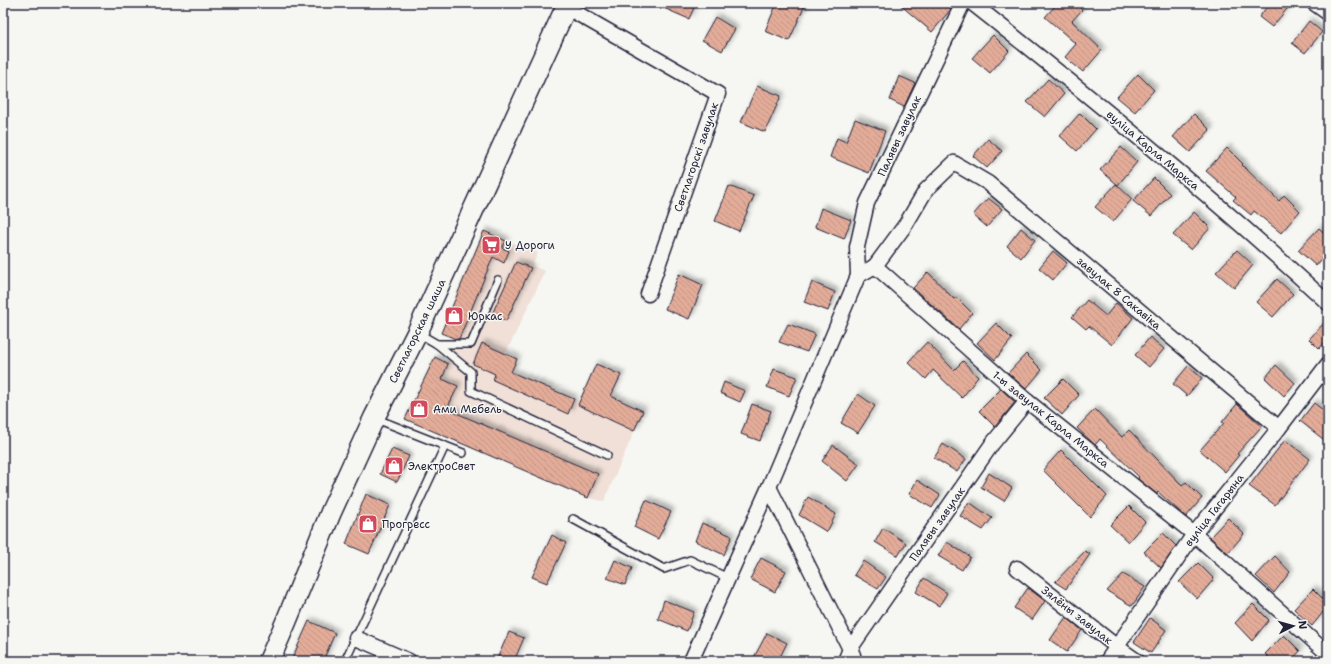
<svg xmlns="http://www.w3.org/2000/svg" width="1331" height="664" font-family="'Shantell Sans',sans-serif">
<defs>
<pattern id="building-back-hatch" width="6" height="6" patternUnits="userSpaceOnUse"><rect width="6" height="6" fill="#e3ac99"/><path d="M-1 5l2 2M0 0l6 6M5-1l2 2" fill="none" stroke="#c29485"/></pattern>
<filter id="shadow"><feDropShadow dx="3.5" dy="-3.5" stdDeviation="2" flood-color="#0004"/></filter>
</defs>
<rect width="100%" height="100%" fill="#f6f6f2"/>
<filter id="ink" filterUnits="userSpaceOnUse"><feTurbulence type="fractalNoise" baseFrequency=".025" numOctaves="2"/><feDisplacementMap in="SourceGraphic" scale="8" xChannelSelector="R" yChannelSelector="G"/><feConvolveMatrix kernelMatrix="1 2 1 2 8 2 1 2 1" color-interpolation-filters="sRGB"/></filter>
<g filter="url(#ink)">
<polygon fill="#f0e0d7" points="484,231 538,253 532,266 545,271 506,353 517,359 512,372 579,401 596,364 621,375 611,396 643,411 604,501 588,498 405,419 435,357 447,363 450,355 452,349 452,337 441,333"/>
<g fill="url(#building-back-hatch)" stroke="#22223b" filter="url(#shadow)">
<polygon points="652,3 696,3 689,19"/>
<polygon points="777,3 806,3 789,41 765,31"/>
<polygon points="898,3 944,3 951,9 932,32"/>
<polygon points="1058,3 1075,3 1082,10 1072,21 1102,50 1083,72 1065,57 1076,44 1045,17"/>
<polygon points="1270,3 1292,3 1272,27 1259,17"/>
<polygon points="715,17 735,29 722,51 702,40"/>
<polygon points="1309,21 1322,32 1305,53 1292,43"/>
<polygon points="993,35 1009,51 990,73 972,58"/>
<polygon points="1138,74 1154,90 1135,112 1117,97"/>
<polygon points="899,76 915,83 904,107 890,100"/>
<polygon points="1048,79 1064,94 1045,117 1027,102"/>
<polygon points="757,86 781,96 765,132 741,122"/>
<polygon points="1080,113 1096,129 1077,151 1060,136"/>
<polygon points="1194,114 1210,130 1190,152 1173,137"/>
<polygon points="855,119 885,131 869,173 830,157 837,138 846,142"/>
<polygon points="988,139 1002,151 987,168 973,156"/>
<polygon points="1121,147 1137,162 1118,185 1100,170"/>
<polygon points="1227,148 1243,164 1242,165 1279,201 1284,195 1300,211 1281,233 1254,211 1251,215 1233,200 1236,197 1206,171"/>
<polygon points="1154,178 1170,194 1151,216 1133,201"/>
<polygon points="1116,184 1132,199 1113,222 1095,207"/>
<polygon points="729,186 754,196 739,231 715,221"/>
<polygon points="988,198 1002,209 987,227 973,215"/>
<polygon points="821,208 851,220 844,239 815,227"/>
<polygon points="1194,212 1210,228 1191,250 1173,235"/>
<polygon points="1021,228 1035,240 1021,258 1007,246"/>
<polygon points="1319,228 1328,237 1328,251 1316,266 1298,250"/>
<polygon points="484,231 506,241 502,248 509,251 504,263 493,257 459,339 456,339 441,333"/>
<polygon points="1237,250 1253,265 1234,288 1216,272"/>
<polygon points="1053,251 1067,263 1053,280 1039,268"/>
<polygon points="516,262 531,268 506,321 492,314"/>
<polygon points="928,272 954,299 956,297 972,313 959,329 913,288"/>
<polygon points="679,274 703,285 689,319 665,309"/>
<polygon points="1277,279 1293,294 1273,317 1256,302"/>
<polygon points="812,282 835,292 828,311 804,302"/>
<polygon points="1087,300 1106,316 1116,303 1133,318 1112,345 1089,326 1086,329 1072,317"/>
<polygon points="1328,319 1328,339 1319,349 1309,339"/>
<polygon points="996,323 1012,339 995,360 977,343"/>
<polygon points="788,324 815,334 807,352 779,342"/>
<polygon points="1150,337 1164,349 1149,367 1135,355"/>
<polygon points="927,342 954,370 963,361 978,377 962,398 933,370 926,379 908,362"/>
<polygon points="482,343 517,359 511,372 574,399 568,414 493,380 495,374 473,364"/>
<polygon points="1026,354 1042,370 1026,389 1008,373"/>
<polygon points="435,357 448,364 442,379 458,386 447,409 598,474 588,498 405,419"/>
<polygon points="596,364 621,375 611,396 643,411 634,431 578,405"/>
<polygon points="1276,365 1295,383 1284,396 1265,378"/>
<polygon points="1188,366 1202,378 1187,396 1173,384"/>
<polygon points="774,369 797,377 789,396 767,387"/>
<polygon points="1063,379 1079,395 1062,415 1044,398"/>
<polygon points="724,382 745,391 740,402 720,393"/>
<polygon points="1001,389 1015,402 995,427 979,411"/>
<polygon points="858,394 875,406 858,433 841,423"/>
<polygon points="1314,403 1328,414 1328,443 1300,421"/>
<polygon points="752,404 771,411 760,441 741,434"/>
<polygon points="1237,404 1262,426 1237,454 1239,455 1225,472 1200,450 1224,423 1222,422"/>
<polygon points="1095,409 1122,437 1129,430 1182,485 1186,482 1202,498 1186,517 1158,492 1157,494 1138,479 1138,478 1139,477 1100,439 1095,445 1077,428"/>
<polygon points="1285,440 1310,459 1275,505 1249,486"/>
<polygon points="943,444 966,459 957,472 934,458"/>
<polygon points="833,445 859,464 847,481 822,461"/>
<polygon points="392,449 409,456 397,482 380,474"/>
<polygon points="1061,450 1107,496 1090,517 1043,470"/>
<polygon points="989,473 1012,488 1004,501 981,487"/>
<polygon points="917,480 940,495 932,508 909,494"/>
<polygon points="366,494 390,505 369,554 346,544"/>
<polygon points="808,497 836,514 827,532 799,515"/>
<polygon points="646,500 671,512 658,539 634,527"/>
<polygon points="969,502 992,518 983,530 960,516"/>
<polygon points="1129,506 1145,522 1128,542 1110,525"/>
<polygon points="1228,518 1244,534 1228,553 1210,537"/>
<polygon points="702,523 732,536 724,555 695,541"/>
<polygon points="883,528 906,543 898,556 875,542"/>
<polygon points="1163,533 1176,546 1161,568 1144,552"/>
<polygon points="552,535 566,543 547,583 532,577"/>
<polygon points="947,542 970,557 962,570 938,556"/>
<polygon points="1085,551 1090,554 1066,589 1055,582"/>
<polygon points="1275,556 1290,572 1274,593 1256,576"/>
<polygon points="761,558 786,571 775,592 750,579"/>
<polygon points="615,560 632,568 625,585 607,578"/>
<polygon points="863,561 886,577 878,589 854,575"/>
<polygon points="1198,563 1214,579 1197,599 1179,582"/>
<polygon points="1123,574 1145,587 1132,606 1107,591"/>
<polygon points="924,578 947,593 939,606 916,592"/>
<polygon points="1028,588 1045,601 1032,620 1014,608"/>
<polygon points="1313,589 1328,604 1328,606 1312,626 1294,609"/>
<polygon points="664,600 694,612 687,631 658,619"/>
<polygon points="1253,604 1269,620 1252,641 1235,623"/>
<polygon points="1066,617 1082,630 1067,652 1050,640"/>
<polygon points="1150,618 1166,630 1151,653 1134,642"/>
<polygon points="309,621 335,633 323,661 291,661"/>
<polygon points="509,632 524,638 514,661 496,661"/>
<polygon points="767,633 787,643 778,661 752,661"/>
<polygon points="1284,635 1300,651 1291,661 1272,661 1265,654"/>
</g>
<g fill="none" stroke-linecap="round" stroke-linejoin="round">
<defs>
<g id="lane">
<polyline points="418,333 437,344 471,372 471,391 607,455"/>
<polyline points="437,344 471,344 498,280"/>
<polyline points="374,418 463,453"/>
<polyline points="573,519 664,569 690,560 728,578"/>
<polyline points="345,661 445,446"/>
</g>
<g id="street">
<path d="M972 3C1094 99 1214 198 1328 303"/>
<polyline points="1314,3 1328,13"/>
<polyline points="566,7 718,94 648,294"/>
<polyline points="858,276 857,247 867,203 963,3"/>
<polyline points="1279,428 988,183 954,163 926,190 906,224 875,266 1027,401 1194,534 1328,654"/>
<polyline points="769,487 853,655"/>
<polyline points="1017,568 1117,647 1137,661"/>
<polyline points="356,638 409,661"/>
<polyline points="691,661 769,487 858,276 875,266"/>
<polyline points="845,661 850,649 992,444 1027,401"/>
<polyline points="1107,661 1194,534 1279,428 1328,364"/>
</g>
<polyline id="secondary" points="269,661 286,622 331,512 374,418 417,333 568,3"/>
</defs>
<use href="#lane" stroke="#22223b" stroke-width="10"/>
<use href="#street" stroke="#22223b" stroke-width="17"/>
<use href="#secondary" stroke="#22223b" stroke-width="23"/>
<use href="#lane" stroke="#f6f6f2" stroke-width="7"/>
<use href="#street" stroke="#f6f6f2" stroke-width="14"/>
<use href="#secondary" stroke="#f6f6f2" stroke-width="20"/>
</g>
</g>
<defs>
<symbol id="supermarket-square" viewBox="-11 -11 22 22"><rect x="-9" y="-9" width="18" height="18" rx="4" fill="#d1495b" stroke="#f6f6f2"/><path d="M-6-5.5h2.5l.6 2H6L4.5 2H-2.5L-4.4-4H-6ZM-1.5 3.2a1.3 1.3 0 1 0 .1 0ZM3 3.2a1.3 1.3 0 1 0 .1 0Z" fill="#fff"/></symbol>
<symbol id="shop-square" viewBox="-11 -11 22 22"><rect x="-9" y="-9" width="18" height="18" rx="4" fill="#d1495b" stroke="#f6f6f2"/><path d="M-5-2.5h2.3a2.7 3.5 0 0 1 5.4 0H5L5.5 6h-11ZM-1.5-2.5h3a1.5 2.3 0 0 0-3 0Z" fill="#fff"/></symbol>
</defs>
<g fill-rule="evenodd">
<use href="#supermarket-square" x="480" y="234" width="22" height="22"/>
<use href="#shop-square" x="443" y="305" width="22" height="22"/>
<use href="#shop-square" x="408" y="398" width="22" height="22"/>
<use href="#shop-square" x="383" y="455" width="22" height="22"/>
<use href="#shop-square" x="357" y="513" width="22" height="22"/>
</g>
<g text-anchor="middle" stroke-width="3" stroke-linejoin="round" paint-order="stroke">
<g font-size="11" fill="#22223b" stroke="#f6f6f2">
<text transform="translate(899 136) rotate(-65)" y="4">Палявы завулак</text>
<text transform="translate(1153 150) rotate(40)" y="4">вуліца Карла Маркса</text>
<text transform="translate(696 157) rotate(-71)" y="4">Светлагорскі завулак</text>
<text transform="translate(1119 293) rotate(40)" y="4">завулак 8 Сакавіка</text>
<text transform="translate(417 331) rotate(-64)" y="4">Светлагорская шаша</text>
<text transform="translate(1051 419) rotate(39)" y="4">1-ы завулак Карла Маркса</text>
<text transform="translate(1214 510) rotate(-52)" y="4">вуліца Гагарына</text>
<text transform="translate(937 524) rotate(-55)" y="4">Палявы завулак</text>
<text transform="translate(1077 615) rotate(38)" y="4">Зялёны завулак</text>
</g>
<g font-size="11" fill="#22223b" stroke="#f6f6f2" text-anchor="start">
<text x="505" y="249">У Дороги</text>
<text x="468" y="320">Юркас</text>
<text x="433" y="413">Ами Мебель</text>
<text x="408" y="470">ЭлектроСвет</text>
<text x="382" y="528">Прогресс</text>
</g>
</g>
<rect width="1331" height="664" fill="none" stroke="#f6f6f2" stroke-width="16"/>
<rect x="8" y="8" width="1315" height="648" fill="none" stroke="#22223b" stroke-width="1.5" filter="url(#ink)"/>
<g transform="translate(1293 626) rotate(84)" stroke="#f6f6f2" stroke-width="3" paint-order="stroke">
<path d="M0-3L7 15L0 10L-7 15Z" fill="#22223b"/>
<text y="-6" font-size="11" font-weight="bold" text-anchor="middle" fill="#22223b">N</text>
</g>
</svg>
